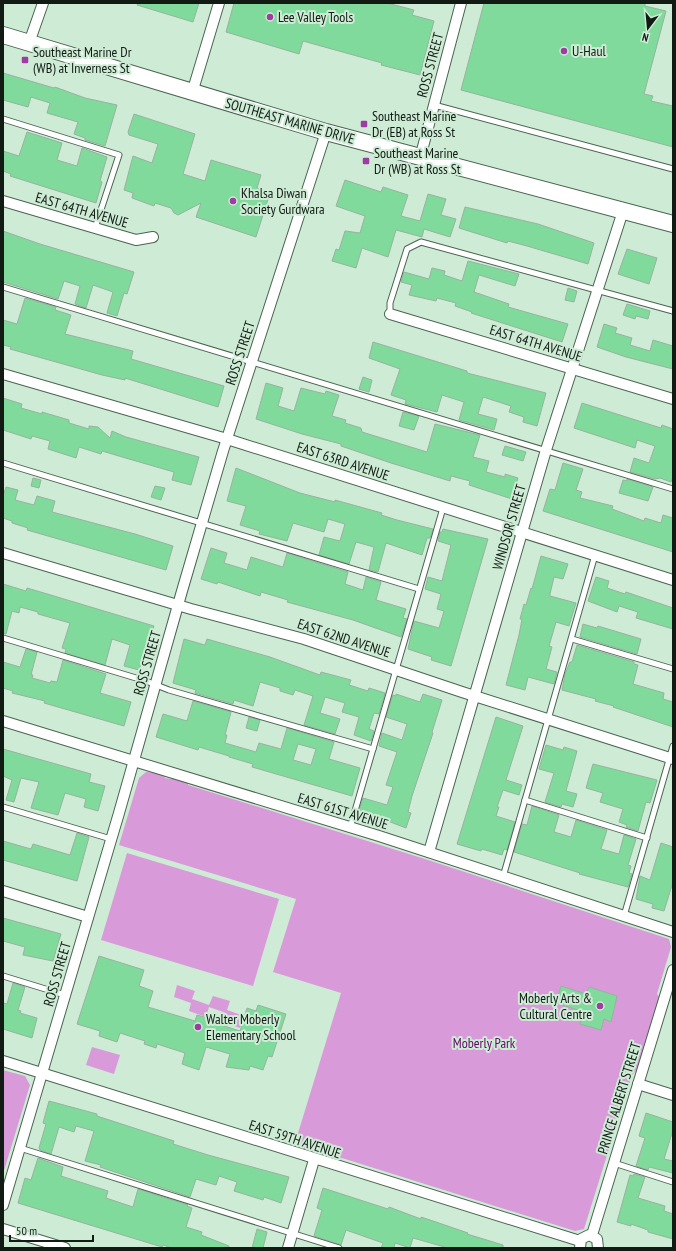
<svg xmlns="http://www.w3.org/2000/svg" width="676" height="1251" font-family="'PT Sans Narrow',sans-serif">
<rect width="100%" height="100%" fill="#ceebd5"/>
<g fill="#d99ada">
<polygon points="146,772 163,773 165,778 171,779 175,776 187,781 188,785 425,859 669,939 671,947 657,994 660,998 658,1011 652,1018 654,1022 643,1060 638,1064 639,1068 632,1075 584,1229 575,1231 342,1158 338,1159 298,1147 295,1143 341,993 273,972 296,899 119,845 139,778"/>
<polygon points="127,853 279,899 253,986 101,940"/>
<polygon points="177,985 195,991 192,999 209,1005 213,996 230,1001 227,1010 244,1016 240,1028 223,1022 226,1013 209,1007 206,1017 189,1011 191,1003 174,997"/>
<polygon points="92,1047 120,1055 114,1074 86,1065"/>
<polygon points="3,1070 25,1076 30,1085 3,1174"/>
</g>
<g fill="#7fda9b" stroke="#97b39e" fill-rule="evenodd">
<polygon points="138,3 199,3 193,22 137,5"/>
<polygon points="234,3 387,3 414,10 412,15 434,21 420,75 381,65 382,63 303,41 299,54 226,32"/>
<polygon points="484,3 645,3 645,6 666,11 644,94 653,96 651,101 673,106 673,147 461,90"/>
<polygon points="3,73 54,88 55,87 85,98 117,105 105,146 85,140 85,138 74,134 78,122 47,113 50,103 31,97 28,107 3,100"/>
<polygon points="134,114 195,134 183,174 205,181 211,160 261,175 257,188 270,193 256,237 196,217 201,203 178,215 174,213 171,208 155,203 154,206 132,198 133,193 124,190 133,156 152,163 158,144 129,135 128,132"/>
<polygon points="27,132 62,143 57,160 77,166 82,148 107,157 100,181 102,182 96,203 10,176 11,174 3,171 3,151 19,156"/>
<polygon points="345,180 381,192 383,187 408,195 401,216 420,221 428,194 446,199 441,215 456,219 450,237 424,229 422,237 396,230 388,257 362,248 356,268 332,261 336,249 339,250 345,231 360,233 365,216 336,206"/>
<polygon points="465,207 538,224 594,243 588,264 527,246 508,241 507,243 459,228"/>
<polygon points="3,231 40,244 134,272 127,294 124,293 117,316 107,313 113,292 93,285 86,308 75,304 80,286 64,281 58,299 3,282"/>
<polygon points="627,249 657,258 649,284 618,274"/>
<polygon points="468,261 519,274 515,286 479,275 474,292 509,304 508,307 568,324 562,342 471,313 472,312 455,306 456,303 437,298 436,301 409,295 412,285 401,282 404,272 429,279 432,268 445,271 444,275 462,281"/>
<polygon points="568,288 577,291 574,302 565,300"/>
<polygon points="25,298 56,307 55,310 71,315 65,334 133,351 131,359 224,386 218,407 125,378 125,380 102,375 10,349 11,347 3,345 3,320 17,324"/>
<polygon points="627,304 650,311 648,319 636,316 635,319 623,315"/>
<polygon points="604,324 617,328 615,333 632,338 630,345 650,351 653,340 673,346 673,369 626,357 597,347"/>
<polygon points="373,342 467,371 467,373 546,393 537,426 523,422 524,417 509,412 511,406 483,397 478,414 497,419 494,430 459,420 464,402 442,395 437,412 405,404 406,400 391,395 400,369 369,358"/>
<polygon points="363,377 372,380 369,392 359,389"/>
<polygon points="266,383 283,388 278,406 294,411 301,388 325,394 326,391 339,395 332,416 346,420 345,423 361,428 362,432 427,452 435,424 480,435 473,457 489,461 486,472 505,477 505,474 518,478 512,499 469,485 470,481 451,476 450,481 391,463 341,446 341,444 302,434 256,419"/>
<polygon points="3,398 22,404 21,408 42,414 42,412 69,420 69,423 89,429 89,426 98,427 110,438 112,431 126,437 199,457 191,485 172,480 174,472 129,459 102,451 101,454 79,447 76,458 48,449 50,441 32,436 31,439 3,430"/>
<polygon points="582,403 661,428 662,425 673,429 673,476 671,482 660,478 655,479 630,472 634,458 649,463 655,446 637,440 635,448 574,428"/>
<polygon points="403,412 419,416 414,430 399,426"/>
<polygon points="505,446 526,452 523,461 502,455"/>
<polygon points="563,463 583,469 576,490 582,492 580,498 613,506 612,509 644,521 645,518 661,523 663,515 673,518 673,552 543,511 550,489 555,490"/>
<polygon points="236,468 300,493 335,502 335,500 382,513 381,515 397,520 433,529 430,538 427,538 422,555 386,543 378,572 369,570 374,547 356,542 349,564 319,555 324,537 340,541 345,524 328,519 324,532 293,523 287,541 259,534 260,531 240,525 246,506 227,501"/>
<polygon points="33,478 41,480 39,488 31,486"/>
<polygon points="627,479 653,487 648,501 619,493 623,480 627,481"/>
<polygon points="155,486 165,488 161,500 151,497"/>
<polygon points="6,487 18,490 15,500 34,505 37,496 55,501 52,512 135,534 173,546 166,570 27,530 28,528 12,523 12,521 3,518 3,496"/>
<polygon points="443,529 488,539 451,666 431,660 432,657 408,649 414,621 439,628 444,611 437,609 441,594 425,589 428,577 442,581 451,545 438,541 440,532 442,532"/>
<polygon points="211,548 227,553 224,563 247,570 251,557 283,567 287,553 348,572 345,584 363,590 366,577 381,582 376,600 406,609 403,618 407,619 401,637 353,620 287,602 288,600 261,592 260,596 218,582 217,584 201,579"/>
<polygon points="541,556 568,564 563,579 554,577 550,594 550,596 576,603 569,626 556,622 549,646 552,647 546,669 557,672 554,684 528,677 525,690 506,685 519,635 522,619 520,619 524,604 526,605 531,588 532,589"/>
<polygon points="596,577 609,581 607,588 625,594 626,592 673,608 673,629 636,618 638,612 619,606 617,612 588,601"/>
<polygon points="3,584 26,591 27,588 44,593 154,626 139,670 124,666 130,645 112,639 105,665 65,653 66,649 62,648 70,623 38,614 38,612 20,607 19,613 12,611 6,634 3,633"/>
<polygon points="583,624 597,628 598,626 641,639 637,654 580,637"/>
<polygon points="184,639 205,645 207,639 270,657 320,675 321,672 351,680 349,685 368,691 369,688 385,693 379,714 374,713 369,729 374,731 371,741 354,735 359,717 342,712 345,703 325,697 320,713 340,719 335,734 304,725 313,696 295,690 293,695 280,691 280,688 260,682 253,706 234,700 233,704 195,693 196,690 173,683"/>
<polygon points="577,645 634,662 634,664 638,665 633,684 664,693 663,699 673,702 673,727 613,707 614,706 595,701 596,699 562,690 565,674 570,662 572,662"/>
<polygon points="26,649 37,652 31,675 33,675 32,678 50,683 51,681 57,682 63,660 106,674 100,693 131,702 124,726 44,703 45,701 12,693 13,691 3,688 3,662 20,667"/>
<polygon points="396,694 420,702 423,694 442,700 432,732 433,733 412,796 408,812 411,813 406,828 359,810 363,798 387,805 393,787 386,785 397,752 379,746 382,733 402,740 407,724 386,717 393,695 396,696"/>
<path d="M193 701 231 712 225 735H227L225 743 256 752 259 743 281 749 287 728 334 742 329 759 360 768 352 796 252 767 253 764 229 757V756L199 747 198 750 156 737 163 714 187 721ZM298 744 316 749 311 765 293 760Z"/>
<polygon points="249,717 260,720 257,731 246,728"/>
<polygon points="496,717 523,726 506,780 522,785 519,795 503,790 497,807 499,807 496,816 515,822 507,850 504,849 502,855 482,849 481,851 457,844"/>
<polygon points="546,745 563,750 564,747 577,751 566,791 577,794 573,807 562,804 561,807 545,802 554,773 539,769"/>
<polygon points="3,749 91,774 89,782 105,786 98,811 84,807 86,799 65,793 58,815 31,808 39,782 21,778 14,802 6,800 12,780 3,776"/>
<polygon points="593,764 657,780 650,803 646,802 638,831 626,827 627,825 619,822 623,809 600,802 603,793 586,788"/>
<polygon points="532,806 559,815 554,832 571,837 576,820 607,830 601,849 619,854 624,835 636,839 628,865 631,866 629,873 632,874 628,887 579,874 580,873 514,852 522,824 527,825"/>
<polygon points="77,833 89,837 77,881 3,860 3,841 31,849 33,844 70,855"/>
<polygon points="661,843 673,847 673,882 664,911 652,908 653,904 636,899 640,876 650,880"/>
<polygon points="3,918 61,934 53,961 23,955 25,947 3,941"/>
<polygon points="99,956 144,970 139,986 153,991 148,1007 195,1021 197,1015 215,1020 215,1023 240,1031 247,1008 256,1011 258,1005 286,1014 272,1057 268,1056 263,1070 250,1066 249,1070 226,1067 230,1054 206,1047 199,1070 182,1064 185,1053 157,1044 156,1048 144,1044 145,1041 120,1033 117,1042 99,1036 100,1031 77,1024"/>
<polygon points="13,983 25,987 18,1010 21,1011 20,1013 37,1018 32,1038 3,1029 3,1003 7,1004"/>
<polygon points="561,986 586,994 589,987 617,996 611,1022 604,1019 601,1030 580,1024 584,1012 556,1003"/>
<polygon points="49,1101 97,1114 97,1116 174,1141 173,1144 208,1155 289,1177 281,1203 264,1197 263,1200 234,1191 237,1182 219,1176 216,1185 196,1179 190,1197 100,1167 101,1165 85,1161 94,1131 76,1126 74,1132 59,1127 51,1154 40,1150 39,1148 46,1124 43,1123"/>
<polygon points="646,1113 673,1122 673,1130 664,1159 673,1161 673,1173 649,1167 648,1170 636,1166 645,1138 639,1136"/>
<polygon points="38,1158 63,1167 61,1176 108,1191 106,1198 133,1207 138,1189 188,1205 187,1206 192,1208 186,1227 202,1232 201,1235 229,1246 229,1248 172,1248 163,1245 162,1247 18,1203 25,1178 31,1180"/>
<polygon points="634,1174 645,1177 638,1198 665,1206 664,1211 673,1214 673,1239 648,1232 648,1230 631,1224 631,1226 617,1222 630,1175 633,1176"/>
<polygon points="323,1188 388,1209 389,1207 421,1219 421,1217 436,1222 468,1233 467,1234 503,1245 503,1248 448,1248 413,1238 410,1248 395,1243 394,1248 381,1248 383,1243 346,1230 341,1245 314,1236 322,1210 317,1208"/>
<polygon points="257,1229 267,1232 263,1248 252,1248"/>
</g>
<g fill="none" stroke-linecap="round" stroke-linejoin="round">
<defs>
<g id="lane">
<polyline points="434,105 673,169"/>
<polyline points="3,119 119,155 95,228"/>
<polyline points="3,287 673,489"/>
<polyline points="390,314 390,303 407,249 421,242 673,311"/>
<polyline points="3,463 419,589"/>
<polyline points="3,638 146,681 169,690 373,749"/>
<polyline points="572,639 673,669"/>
<polyline points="525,800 647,838"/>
<polyline points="3,807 111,839"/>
<polyline points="350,828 443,508"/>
<polyline points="503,877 595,555"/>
<polyline points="624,916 673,746"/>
<polyline points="3,976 65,995"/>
<polyline points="20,1148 339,1248"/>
<polyline points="614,1163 673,1182"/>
</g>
<g id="street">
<polyline points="29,43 43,3"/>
<polyline points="192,93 219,3"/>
<polyline points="420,158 461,3"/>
<polyline points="3,201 136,240 153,237"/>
<polyline points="390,314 673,399"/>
<polyline points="3,374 227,439 673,580"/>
<polyline points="3,553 191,609 304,639 462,692 673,759"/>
<polyline points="3,721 379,836 673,932"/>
<polyline points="429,852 546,450 623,211"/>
<polyline points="3,891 88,917"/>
<polyline points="3,1061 580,1241"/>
<polyline points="638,1084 673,1095"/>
<polyline points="3,1205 119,813 182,591 223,451 326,132"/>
<polyline points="3,1229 65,1248"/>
<polyline points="592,1235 673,970"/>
<polyline points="288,1248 314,1160"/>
<polyline points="580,1248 581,1239 589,1235 597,1239 598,1248"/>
</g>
<polyline id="primary" points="3,35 326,132 673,224"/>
</defs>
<use href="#lane" stroke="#4a6451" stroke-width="7"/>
<use href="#street" stroke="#4a6451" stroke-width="12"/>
<use href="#primary" stroke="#4a6451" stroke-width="18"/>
<use href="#lane" stroke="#fff" stroke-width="5"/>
<use href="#street" stroke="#fff" stroke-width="10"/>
<use href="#primary" stroke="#fff" stroke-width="16"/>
</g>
<g fill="#9e3ca3" stroke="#ceebd5" stroke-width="1.5">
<circle cx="270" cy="17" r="4"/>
<circle cx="564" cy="51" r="4"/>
<rect x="21" y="56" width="8" height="8" rx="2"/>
<rect x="360" y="120" width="8" height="8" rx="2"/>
<rect x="362" y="157" width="8" height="8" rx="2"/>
<circle cx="233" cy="201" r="4"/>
<circle cx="600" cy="1006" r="4"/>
<circle cx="198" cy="1027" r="4"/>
</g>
<g text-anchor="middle" stroke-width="4" stroke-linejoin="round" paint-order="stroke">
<g font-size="14" fill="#111b14" stroke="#ceebd5" text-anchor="start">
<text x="278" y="22">Lee Valley Tools</text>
<text x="572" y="56">U-Haul</text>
<text x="33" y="57">Southeast Marine Dr<tspan x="33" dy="16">(WB) at Inverness St</tspan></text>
<text x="372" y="121">Southeast Marine<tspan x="372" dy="16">Dr (EB) at Ross St</tspan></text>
<text x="374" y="158">Southeast Marine<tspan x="374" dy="16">Dr (WB) at Ross St</tspan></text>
<text x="241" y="198">Khalsa Diwan<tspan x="241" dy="16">Society Gurdwara</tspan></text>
<text x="592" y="1003" text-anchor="end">Moberly Arts &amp;<tspan x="592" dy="16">Cultural Centre</tspan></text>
<text x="206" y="1024">Walter Moberly<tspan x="206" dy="16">Elementary School</tspan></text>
</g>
<g font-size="14" fill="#111b14" stroke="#ceebd5">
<text transform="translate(430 65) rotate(-75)" y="5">ROSS STREET</text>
<text transform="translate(290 121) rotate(16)" y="5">SOUTHEAST MARINE DRIVE</text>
<text transform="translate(82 210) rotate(16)" y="5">EAST 64TH AVENUE</text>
<text transform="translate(536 343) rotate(17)" y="5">EAST 64TH AVENUE</text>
<text transform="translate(240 353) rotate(-72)" y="5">ROSS STREET</text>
<text transform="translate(343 461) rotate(18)" y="5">EAST 63RD AVENUE</text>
<text transform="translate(509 527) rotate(-74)" y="5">WINDSOR STREET</text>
<text transform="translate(344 638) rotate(18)" y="5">EAST 62ND AVENUE</text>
<text transform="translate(147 663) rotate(-74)" y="5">ROSS STREET</text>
<text transform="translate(343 811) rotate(17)" y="5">EAST 61ST AVENUE</text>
<text transform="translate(57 974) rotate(-74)" y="5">ROSS STREET</text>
<text transform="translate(619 1098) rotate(-73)" y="5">PRINCE ALBERT STREET</text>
<text transform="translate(295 1139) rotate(18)" y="5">EAST 59TH AVENUE</text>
</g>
<g font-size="14" fill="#600765" stroke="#ceebd5">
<text x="484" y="1048">Moberly Park</text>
</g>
</g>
<rect width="676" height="1251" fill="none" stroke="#111b14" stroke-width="8"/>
<g transform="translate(648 28) rotate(196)" stroke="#ceebd5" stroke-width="3" paint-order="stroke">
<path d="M0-3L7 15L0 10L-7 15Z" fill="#111b14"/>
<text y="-6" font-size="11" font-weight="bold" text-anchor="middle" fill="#111b14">N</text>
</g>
<path d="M10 1235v6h83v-6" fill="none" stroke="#111b14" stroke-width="2"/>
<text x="16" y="1235" font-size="12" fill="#111b14" stroke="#ceebd5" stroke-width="3" paint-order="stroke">50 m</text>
</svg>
